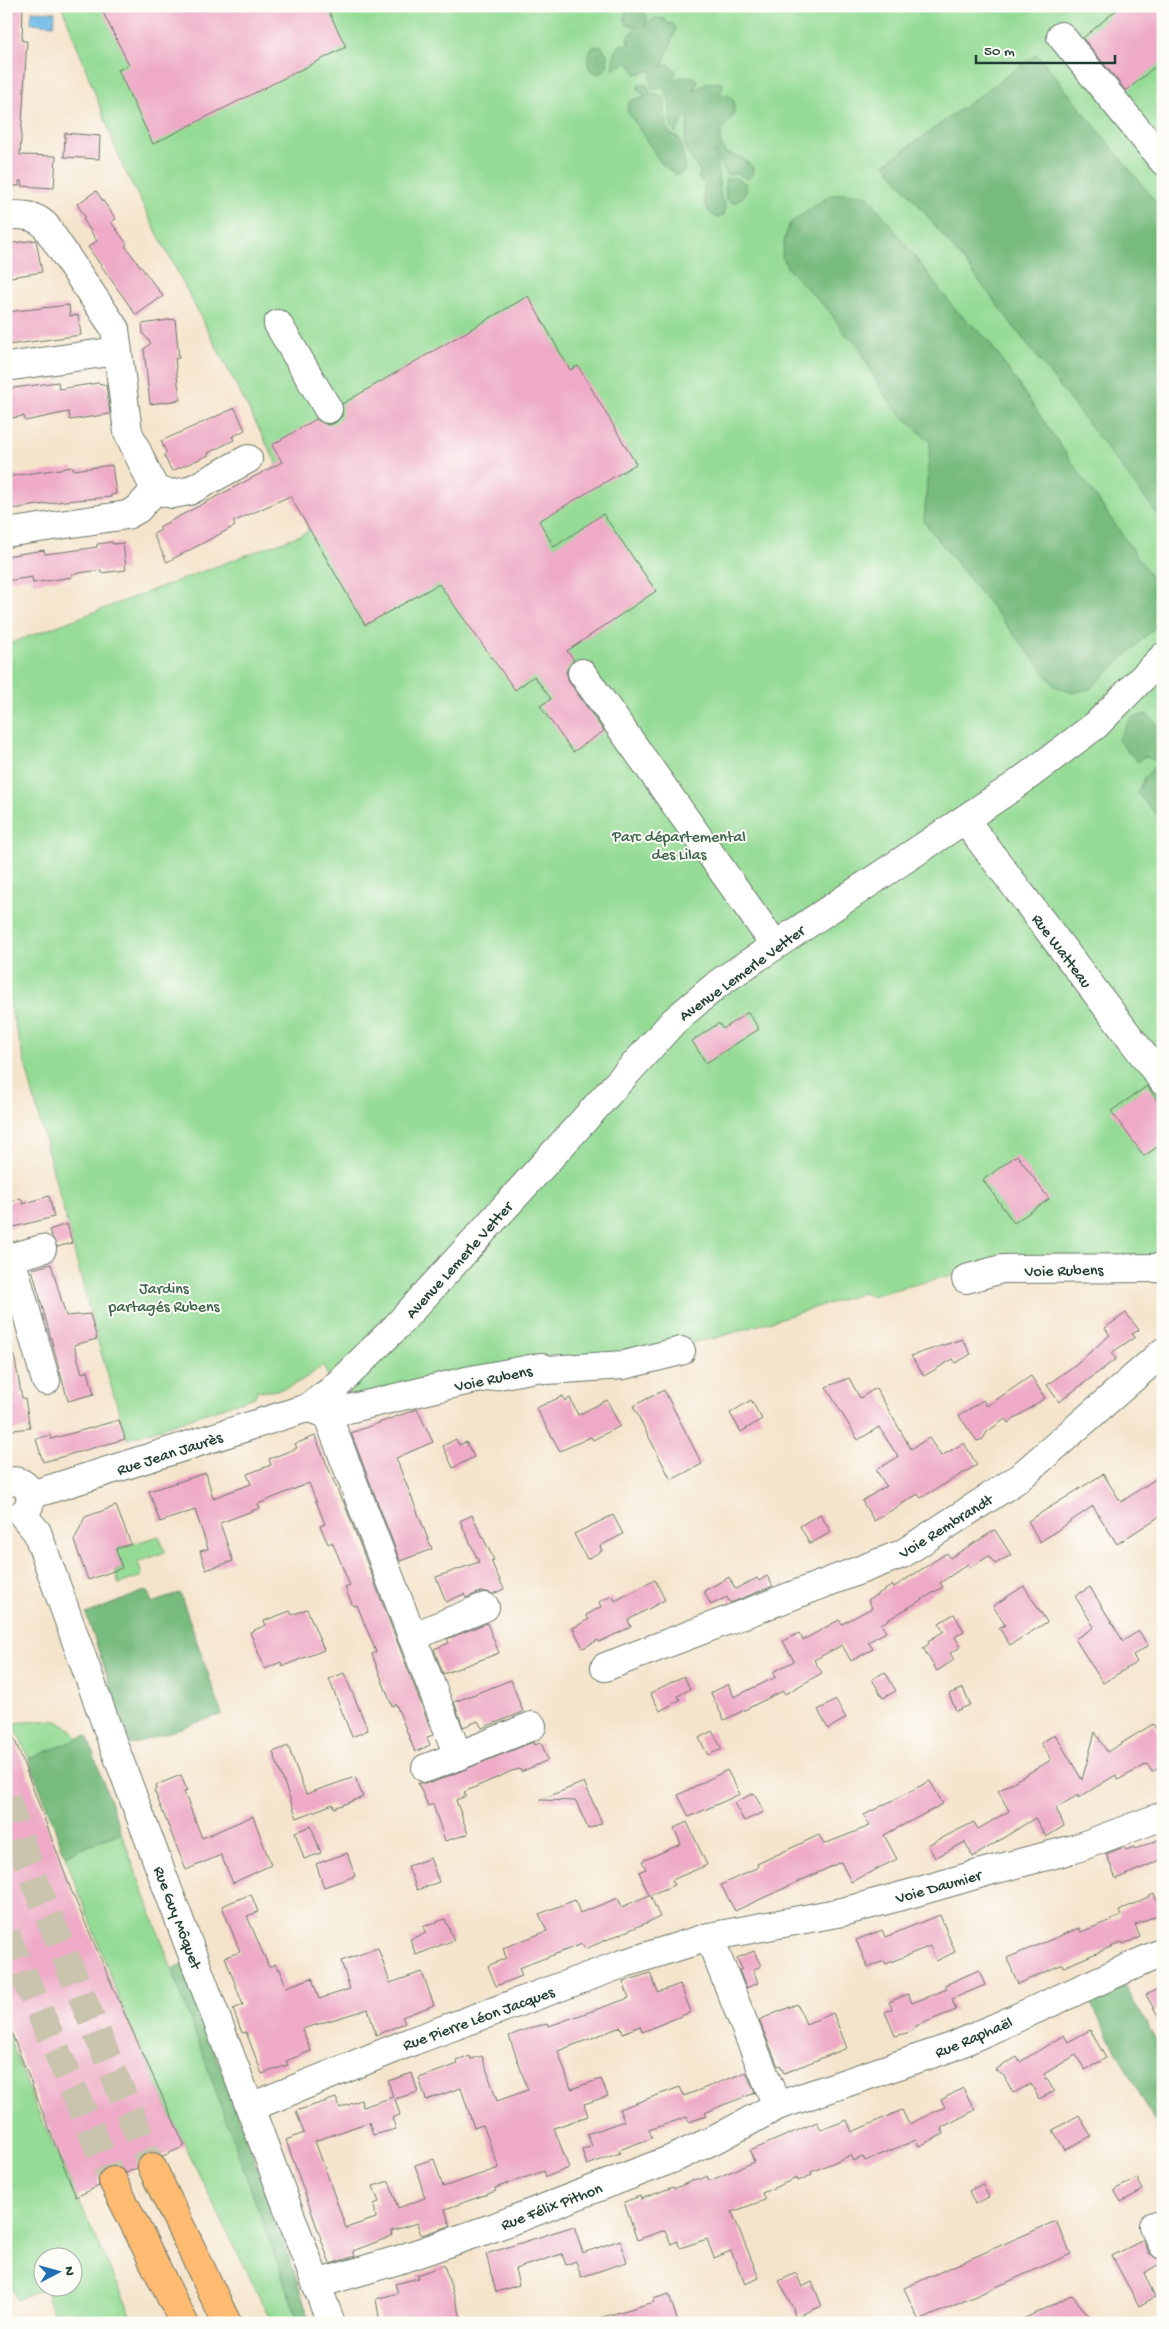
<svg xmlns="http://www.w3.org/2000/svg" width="1169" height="2329" font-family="'Gochi Hand',sans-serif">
<rect width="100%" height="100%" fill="#fdfcf7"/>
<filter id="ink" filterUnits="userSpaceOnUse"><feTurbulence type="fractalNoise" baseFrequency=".02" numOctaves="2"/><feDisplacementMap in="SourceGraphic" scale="10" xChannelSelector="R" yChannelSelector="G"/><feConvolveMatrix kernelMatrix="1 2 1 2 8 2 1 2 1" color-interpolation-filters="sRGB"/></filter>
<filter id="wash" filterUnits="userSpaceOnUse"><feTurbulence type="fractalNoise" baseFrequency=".0096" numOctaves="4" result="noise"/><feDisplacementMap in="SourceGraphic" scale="20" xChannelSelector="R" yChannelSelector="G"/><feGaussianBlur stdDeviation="1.12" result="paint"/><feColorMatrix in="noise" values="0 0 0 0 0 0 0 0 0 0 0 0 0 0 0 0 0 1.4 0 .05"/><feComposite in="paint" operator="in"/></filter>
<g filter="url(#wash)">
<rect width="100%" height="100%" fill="#f5e4cc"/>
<g fill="#94db95" stroke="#5a8c64" fill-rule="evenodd">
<path d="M62 6H1163V1263H998L870 1296 863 1293 716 1338 605 1360 342 1408 323 1365C304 1380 283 1395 257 1390L255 1397 127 1439 97 1339 6 991V645L308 532 307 522 123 167Z"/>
<polygon points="159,1536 165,1552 138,1562 142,1576 119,1584 115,1571 122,1568 116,1549"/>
<polygon points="53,1720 65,1724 79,1739 29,1759 13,1723"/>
<polygon points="121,1832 212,2076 299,2323 272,2323 185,2146 126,2017 65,1856"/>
<path d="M6 2028 33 2101 135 2323H57L45 2288 17 2300 6 2271ZM42 2256H72V2286H42Z"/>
</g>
<g fill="#77bb7e" stroke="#4b7c59">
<path d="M633 8C642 9 645 11 648 19L645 25 656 18 665 19 667 23 673 24 676 29 662 67 668 64 676 70 675 75 671 79 691 76 698 81 694 91 707 83 722 82 723 87 719 94 728 95 734 101V115C723 127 715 137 725 153 737 155 745 159 753 168L752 175 748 179 737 174 727 175 719 162 717 151 715 152 721 199 725 203 724 215 718 218C705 213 701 197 705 184L698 179 700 172 684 146 689 116 684 117 676 133 672 129 669 100 664 88 652 89 650 78 653 70 637 74 627 62 614 68 612 65 616 50 620 45 629 44 627 39 637 26 627 25 624 18 626 11Z"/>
<path d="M601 46 608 56 607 67 599 74 591 71C586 62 587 55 593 47Z"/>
<polygon points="1037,54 1163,211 1163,522 966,264 885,164"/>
<path d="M639 83 648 86 650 94 662 96 665 101C665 113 665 123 670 134L679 138 685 163 684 172 676 175 661 163 627 110 629 102 638 98H646L638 89Z"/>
<path d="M735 178 747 184C746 195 743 199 733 203L726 199 725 179Z"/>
<polygon points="845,193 868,196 955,309 987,339 1163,594 1163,620 1090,689 1072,693 1055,686 924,522 930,442 899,413 880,389 857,343 845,334 830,312 788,269 782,256 785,237 790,223 829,196"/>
<polygon points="1147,714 1163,730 1163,822 1137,793 1143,780 1158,762 1145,756 1138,762 1118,740 1131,718"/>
<polygon points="147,1590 152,1603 180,1593 222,1714 131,1745 86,1614"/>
<polygon points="87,1735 121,1832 65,1856 29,1759"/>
<polygon points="183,1965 280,2229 311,2323 299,2323 172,1969"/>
<polygon points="1125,1986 1163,2052 1163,2137 1090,2002"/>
</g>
<polygon fill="#6dbae7" stroke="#467c8e" points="32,11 55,12 54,25 31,23"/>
<g id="blocks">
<g fill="#eeaac6">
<polygon points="6,6 23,6 22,41 27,41 20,155 56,156 54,188 21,186 22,181 19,181 19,186 6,186"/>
<polygon points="100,6 326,6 346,47 153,144 118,70 129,65"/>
<polygon points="1121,6 1163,6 1163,60 1126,91 1083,38"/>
<polygon points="65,133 100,136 99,159 64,157"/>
<polygon points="96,191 116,219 111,222 127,244 125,246 163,296 136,315 88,247 97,241 83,219 85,217 77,204"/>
<polygon points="36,240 42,272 11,277 6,244"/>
<polygon points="528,296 570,370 578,366 636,464 539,521 554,547 603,514 656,591 567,651 574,660 566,671 569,682 604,731 573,752 540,706 551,699 534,676 515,690 439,584 365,625 290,496 233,522 235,526 167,562 153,534 161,530 159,527 282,462 272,445 316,419 328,425 335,423 342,416 342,404"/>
<polygon points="69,305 70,316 78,315 81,335 8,345 6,312"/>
<polygon points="175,319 179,358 175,359 180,400 150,404 144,349 151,343 143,334 142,324"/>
<polygon points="58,382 59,389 98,383 106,385 110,414 70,420 69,412 25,421 24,416 6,419 6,389"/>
<polygon points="235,408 245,430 232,437 234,440 208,453 209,455 172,471 164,456 166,452 161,441"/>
<polygon points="112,465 116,494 111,495 111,497 65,501 6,510 6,477 73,467 74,470"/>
<polygon points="112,542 113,544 123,543 126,570 101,573 101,570 72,574 72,577 33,583 32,577 6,581 6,556 44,550 45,554 70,551 97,547 97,544"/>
<polygon points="748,1012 759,1029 706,1063 692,1041 719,1023 723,1029"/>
<polygon points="1147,1086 1163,1108 1163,1143 1144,1156 1111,1111"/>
<polygon points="1017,1155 1049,1199 1014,1223 983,1180"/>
<polygon points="49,1196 54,1217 6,1229 6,1203 21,1198 23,1204"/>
<polygon points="67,1224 72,1243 57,1247 49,1230"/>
<polygon points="51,1264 66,1316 90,1314 97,1339 74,1345 82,1373 88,1371 94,1394 68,1401 32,1269"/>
<polygon points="1126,1313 1139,1330 1132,1334 1135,1337 1111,1353 1116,1359 1059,1402 1047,1385 1075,1365 1110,1335 1105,1328"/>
<polygon points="962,1339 971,1354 956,1363 953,1359 924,1376 911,1356"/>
<polygon points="14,1355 22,1398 25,1398 30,1428 6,1431 6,1356"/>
<polygon points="1031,1376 1045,1398 1008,1423 1005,1419 987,1432 983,1439 977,1441 959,1416 983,1400 987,1406"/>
<polygon points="849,1378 860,1398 876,1388 911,1449 929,1438 941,1456 964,1443 977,1465 921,1498 918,1494 874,1521 862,1501 886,1486 876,1470 898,1457 879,1427 858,1440 826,1387"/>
<polygon points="664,1390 702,1464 671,1480 633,1406"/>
<polygon points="563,1396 565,1401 570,1398 578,1415 607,1400 620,1426 593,1440 591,1437 560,1451 536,1408"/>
<polygon points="751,1400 762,1419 741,1432 730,1413"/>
<polygon points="417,1409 433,1442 396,1458 432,1549 400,1561 351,1433"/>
<polygon points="119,1420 125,1439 43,1462 36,1439 50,1435 51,1439"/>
<polygon points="315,1436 342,1501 343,1500 433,1735 427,1737 430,1745 415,1752 396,1704 392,1706 372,1654 376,1652 357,1605 353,1606 345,1588 350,1586 339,1558 332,1542 328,1544 320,1526 325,1524 309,1483 258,1504 260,1508 220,1523 233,1561 206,1570 200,1551 208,1549 195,1510 160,1522 149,1491 206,1473 213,1498 251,1484 247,1474 271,1465 269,1459 297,1448 295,1444"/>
<polygon points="456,1439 459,1445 466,1442 474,1457 453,1468 443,1446"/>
<polygon points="1103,1474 1121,1502 1157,1478 1163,1487 1163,1514 1117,1544 1093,1506 1040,1542 1028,1521"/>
<polygon points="116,1506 131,1544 116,1549 122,1568 88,1580 74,1541 85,1517"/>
<polygon points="820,1514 831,1532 810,1544 800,1526"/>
<polygon points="472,1515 494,1560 491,1561 504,1589 493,1594 487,1592 480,1592 466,1598 464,1594 446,1602 436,1577 479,1562 460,1521"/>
<polygon points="613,1515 623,1534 600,1546 602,1551 587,1559 574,1534"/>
<polygon points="995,1530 1011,1555 995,1564 989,1556 971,1567 968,1564 940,1583 943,1587 881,1624 886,1632 868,1642 873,1649 851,1661 842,1645 814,1660 822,1673 785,1694 783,1691 724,1720 711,1693 728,1684 734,1697 776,1677 773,1672 794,1661 783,1641 799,1633 803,1640 839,1620 842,1624 872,1608 868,1600 893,1585 894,1587 947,1553 950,1558"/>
<polygon points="767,1576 773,1586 730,1603 727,1597 711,1605 704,1591 729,1577 735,1589 757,1578 759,1581"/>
<polygon points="655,1580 665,1600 628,1620 631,1627 599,1642 598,1640 583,1648 573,1628 589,1619 586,1615 601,1607 599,1602 612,1596 615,1601"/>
<polygon points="1024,1586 1047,1622 1010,1645 999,1628 1005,1625 993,1606"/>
<polygon points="1090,1587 1123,1641 1139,1631 1148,1646 1133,1655 1137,1662 1103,1683 1075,1639 1094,1627 1075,1596"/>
<polygon points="307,1609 324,1650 283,1666 281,1662 265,1669 250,1632 266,1625 264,1621 290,1611 292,1615"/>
<polygon points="954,1614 964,1631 955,1637 961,1647 950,1653 954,1660 937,1671 923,1648 929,1644 928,1641 944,1631 939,1623"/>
<polygon points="487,1623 499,1653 443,1674 434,1649 449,1643 447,1639"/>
<polygon points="885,1672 896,1691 883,1698 872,1679"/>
<polygon points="344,1673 368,1730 352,1737 329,1679"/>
<polygon points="684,1676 690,1689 678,1696 680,1700 660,1711 650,1693"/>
<polygon points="511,1680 523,1712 482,1728 478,1721 463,1727 454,1702"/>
<polygon points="963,1688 970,1705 956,1711 949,1694"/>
<polygon points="836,1700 846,1718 828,1729 818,1710"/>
<polygon points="6,1722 8,1722 71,1890 126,2017 185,2146 163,2156 154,2152 146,2153 139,2159 137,2168 126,2173 121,2168 114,2166 106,2167 100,2173 98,2180 99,2186 76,2197 6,2019"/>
<polygon points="1153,1724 1163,1739 1163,1765 1152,1772 1147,1764 1118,1780 1116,1775 1078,1798 1078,1795 1056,1808 1064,1826 1046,1837 1035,1818 973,1857 965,1842 935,1858 928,1845 974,1822 978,1829 1009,1811 998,1791 1051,1760 1041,1743 1055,1734 1082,1780 1095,1732 1107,1752"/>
<polygon points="712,1731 722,1749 708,1755 699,1738"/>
<polygon points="533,1742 534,1745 541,1743 548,1760 521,1772 520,1769 512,1771 464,1792 466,1796 456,1800 468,1834 445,1841 433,1804 428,1806 418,1783 431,1783"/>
<polygon points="288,1746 306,1794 355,1777 363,1797 334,1808 333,1804 297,1818 273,1752"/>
<polygon points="727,1770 740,1794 689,1817 678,1795"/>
<polygon points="181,1775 187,1791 184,1792 202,1838 253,1816 271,1865 233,1883 221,1855 186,1870 154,1790 157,1789 156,1785"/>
<polygon points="930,1781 943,1804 884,1835 897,1859 851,1882 841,1862 735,1911 721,1885 758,1867 757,1864 819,1835 824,1844 870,1826 864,1815"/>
<polygon points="584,1782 602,1823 588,1829 576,1801 540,1800"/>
<polygon points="754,1793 764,1812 744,1821 734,1803"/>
<polygon points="687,1822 707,1865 672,1880 674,1885 650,1895 660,1917 585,1949 582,1944 519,1968 522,1976 496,1986 488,1966 506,1958 503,1948 547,1931 539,1914 575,1900 580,1913 618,1898 622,1907 649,1895 639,1872 646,1869 642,1861 681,1844 674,1828"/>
<polygon points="311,1826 321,1853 304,1859 295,1832"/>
<polygon points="1163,1838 1163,1859 1116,1879 1106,1854 1124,1847 1126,1850 1134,1847 1135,1849"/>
<polygon points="347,1853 355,1876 324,1887 316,1864"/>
<polygon points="430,1858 439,1882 417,1890 408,1866"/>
<polygon points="251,1894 258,1912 247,1916 269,1967 275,1964 278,1970 280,1969 286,1987 312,1978 319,1999 350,1989 341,1961 378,1948 390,1983 422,1972 434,2005 402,2017 405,2023 376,2035 368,2009 302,2029 311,2051 286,2061 288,2065 262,2074 246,2032 242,2033 233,2009 243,2005 225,1957 240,1952 222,1906"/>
<polygon points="1154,1894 1162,1913 1135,1925 1140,1937 1123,1944 1122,1942 1064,1967 1063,1964 1018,1984 1007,1958 1079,1928 1081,1932 1121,1916 1119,1911"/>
<polygon points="940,1915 955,1952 936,1961 930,1946 886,1964 884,1961 868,1968 856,1940 882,1930 885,1937"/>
<polygon points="445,1919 454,1940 416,1955 410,1939 426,1933 423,1927"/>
<polygon points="754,1951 761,1966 753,1970 758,1983 746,1988 739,1970 742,1969 737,1958"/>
<polygon points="979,1970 985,1985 952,1999 956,2010 916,2026 916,2028 910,2032 895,2036 885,2012 892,2009 889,2002 908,1994 912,2003 947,1989 945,1985"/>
<polygon points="650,1973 658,1992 680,1984 691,2012 642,2032 640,2026 623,2033 621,2027 558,2051 571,2089 601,2079 608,2096 584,2104 588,2116 554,2128 569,2168 546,2177 544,2171 495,2188 496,2191 445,2209 450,2226 421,2235 417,2223 391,2231 392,2236 353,2251 355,2256 330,2264 286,2140 304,2133 296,2111 336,2098 340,2108 361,2100 363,2107 393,2097 388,2081 412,2073 418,2092 395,2099 400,2115 392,2118 396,2129 373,2135 369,2122 315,2141 346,2228 376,2218 374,2204 379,2202 373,2186 389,2181 398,2208 425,2198 415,2165 434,2159 443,2187 499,2168 483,2125 474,2128 461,2088 426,2100 419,2078 458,2064 457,2061 470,2056 471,2059 482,2056 497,2101 528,2090 509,2036 532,2027 548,2024 549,2026 629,1998 623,1982"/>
<polygon points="1163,1986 1163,2024 1146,1995"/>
<polygon points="797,2004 806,2024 833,2013 847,2048 784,2073 780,2065 778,2066 759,2020"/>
<polygon points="1090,2030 1106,2058 1085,2070 1076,2055 1044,2074 1054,2091 1039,2099 1031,2084 1013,2093 1004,2076 995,2070 1017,2057 1020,2062 1064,2035 1068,2042"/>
<polygon points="746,2072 755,2093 723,2105 705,2113 706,2116 689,2122 687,2117 649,2130 652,2138 619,2150 620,2153 587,2165 582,2150 592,2146 587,2134 624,2121 619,2109 680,2087 684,2096"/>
<polygon points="963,2088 975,2110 941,2128 944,2134 919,2146 916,2140 865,2161 863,2157 854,2161 851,2155 811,2172 812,2175 798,2181 797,2178 762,2193 765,2200 732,2212 759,2278 745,2284 731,2251 714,2258 707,2239 680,2248 677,2241 671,2244 665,2230 637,2240 624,2202 640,2196 641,2199 673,2187 674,2189 698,2178 699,2180 707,2176 709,2181 754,2162 750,2151 817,2122 821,2130 847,2120 852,2132 902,2110 909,2124 945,2107 941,2100"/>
<polygon points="1079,2115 1091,2136 1065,2150 1053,2130"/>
<polygon points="1137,2178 1143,2190 1121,2202 1114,2190"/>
<polygon points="982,2184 989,2197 975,2204 969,2191"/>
<polygon points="1056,2221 1071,2254 919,2321 904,2288"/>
<polygon points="574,2226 583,2253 620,2240 627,2262 581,2277 576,2261 566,2265 562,2254 515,2269 519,2285 496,2292 486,2254"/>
<polygon points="1143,2240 1149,2253 1163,2262 1144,2273 1155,2297 1139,2306 1112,2256"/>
<polygon points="444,2265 463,2323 380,2323 376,2299 398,2293 395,2284 418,2278 417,2275"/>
<polygon points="796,2273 802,2287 812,2282 822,2306 795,2317 793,2308 779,2281"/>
<polygon points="669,2294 678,2323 597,2323 596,2319 654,2302 653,2299"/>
<polygon points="1072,2295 1095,2323 1015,2323"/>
</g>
</g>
</g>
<g filter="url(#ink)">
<use href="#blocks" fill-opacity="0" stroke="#6a7769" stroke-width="1"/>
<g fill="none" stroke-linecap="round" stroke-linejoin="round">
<g stroke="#cac3ae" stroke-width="28" stroke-dasharray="28 14" stroke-linecap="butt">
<polyline points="6,1798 32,1875 152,2167"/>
<polyline points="6,1934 113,2181"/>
</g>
<defs>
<g id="minor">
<polyline points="1061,36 1163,161"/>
<path d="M6 215C21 215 33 214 45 225L115 329 128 432 155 490 138 509 127 515 6 533"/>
<polyline points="278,324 328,409"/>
<polyline points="6,367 117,351"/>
<polyline points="155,490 173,494 189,491 248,459"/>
<polyline points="582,673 775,945"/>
<polyline points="965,820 1163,1081"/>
<polyline points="11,1258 46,1381"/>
<polyline points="6,1259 42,1249"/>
<polyline points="966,1279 1002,1269 1163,1268"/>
<polyline points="311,1409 327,1414 466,1381 541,1367 548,1370 624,1365 681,1351"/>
<polyline points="327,1414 458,1756 532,1726"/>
<path d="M6 1483C25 1475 37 1496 26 1511"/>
<polyline points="31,1495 307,1408 332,1390 396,1327 674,1021 719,983 1013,787 1096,725 1163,657"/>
<polyline points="22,1514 37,1532 112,1741 331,2323"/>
<polyline points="412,1637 485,1607"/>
<polyline points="605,1667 902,1554 1019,1478 1163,1352"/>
<polyline points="426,1768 458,1756"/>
<polyline points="709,1937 777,2106"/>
<polyline points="251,2107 413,2041 625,1963 709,1937 842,1912 913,1893 989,1871 1074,1849 1163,1816"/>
<polyline points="1153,2226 1163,2245"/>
<polyline points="317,2284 398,2260 492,2228 672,2159 720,2137 777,2106 952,2047 1163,1952"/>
</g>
<g id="highway">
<polyline points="152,2167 227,2323"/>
<polyline points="113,2181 184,2323"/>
</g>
</defs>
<use href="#minor" stroke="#6a7769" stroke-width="30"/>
<use href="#highway" stroke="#6a7769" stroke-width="30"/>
<use href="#minor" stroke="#fff" stroke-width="28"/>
<use href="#highway" stroke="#ffbb71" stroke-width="28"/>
</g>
</g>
<g text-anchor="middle" stroke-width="4" stroke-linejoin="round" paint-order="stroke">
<g font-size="16" fill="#3c644c" stroke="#fdfcf7">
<text x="679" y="841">Parc départemental<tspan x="679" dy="18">des Lilas</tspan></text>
<text x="164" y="1293">Jardins<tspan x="164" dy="18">partagés Rubens</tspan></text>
</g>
<g font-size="16" fill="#1f3d34" stroke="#fdfcf7">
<text transform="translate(1063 950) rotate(53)" y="6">Rue Watteau</text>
<text transform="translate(741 972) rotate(-36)" y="6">Avenue Lemerle Vetter</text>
<text transform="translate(458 1259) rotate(-48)" y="6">Avenue Lemerle Vetter</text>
<text transform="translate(1064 1269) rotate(-1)" y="6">Voie Rubens</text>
<text transform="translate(493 1377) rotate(-12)" y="6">Voie Rubens</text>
<text transform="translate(169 1452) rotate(-18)" y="6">Rue Jean Jaurès</text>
<text transform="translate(945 1525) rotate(-32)" y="6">Voie Rembrandt</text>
<text transform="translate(938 1885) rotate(-16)" y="6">Voie Daumier</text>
<text transform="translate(179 1917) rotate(69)" y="6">Rue Guy Môquet</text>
<text transform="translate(478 2017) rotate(-20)" y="6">Rue Pierre Léon Jacques</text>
<text transform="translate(973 2036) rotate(-23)" y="6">Rue Raphaël</text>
<text transform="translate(551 2205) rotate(-21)" y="6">Rue Félix Pithon</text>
</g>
</g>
<rect width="1169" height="2329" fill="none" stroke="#fdfcf7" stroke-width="25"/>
<g transform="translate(58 2272) rotate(84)"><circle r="24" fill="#fdfcf7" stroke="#a4b0a9"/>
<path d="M0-4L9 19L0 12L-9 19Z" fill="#1f6fb2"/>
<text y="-8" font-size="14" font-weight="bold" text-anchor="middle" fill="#1f3d34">N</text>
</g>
<path d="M976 55v8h139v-8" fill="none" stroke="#1f3d34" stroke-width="2.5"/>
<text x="984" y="55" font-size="15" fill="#1f3d34" stroke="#fdfcf7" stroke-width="4" paint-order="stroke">50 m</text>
</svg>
